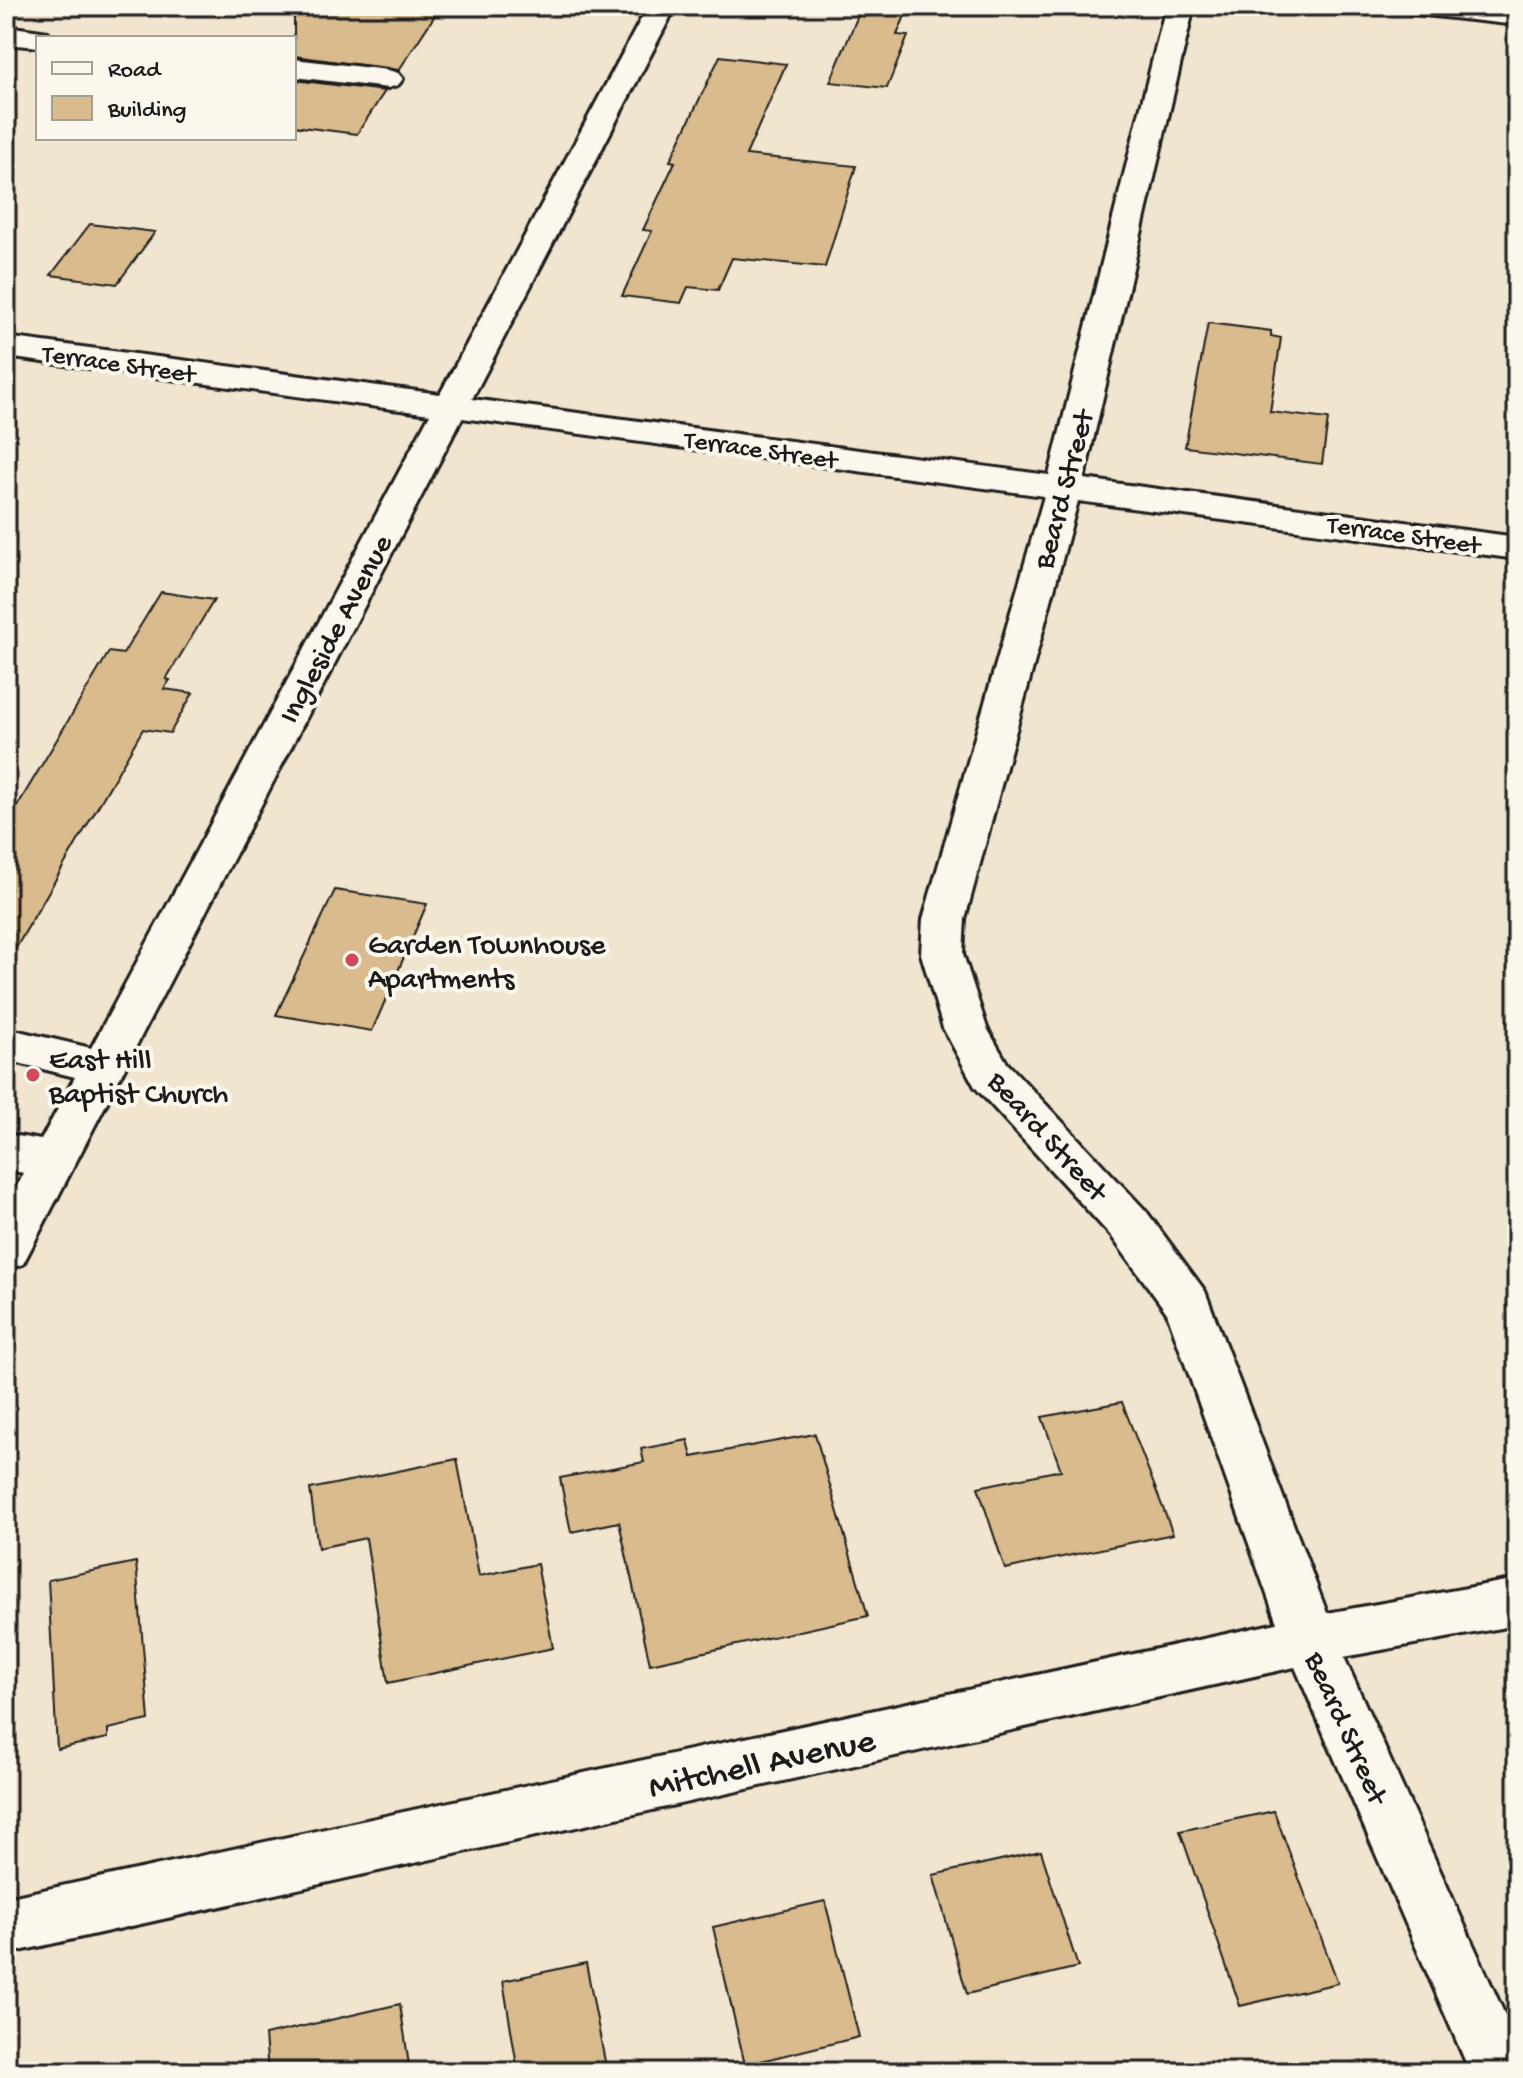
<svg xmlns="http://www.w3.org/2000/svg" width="1523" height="2078" font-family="'Gochi Hand',sans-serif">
<rect width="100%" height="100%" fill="#f1e5d0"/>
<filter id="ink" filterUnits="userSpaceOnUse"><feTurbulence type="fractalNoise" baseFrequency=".0125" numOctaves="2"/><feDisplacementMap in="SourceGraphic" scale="16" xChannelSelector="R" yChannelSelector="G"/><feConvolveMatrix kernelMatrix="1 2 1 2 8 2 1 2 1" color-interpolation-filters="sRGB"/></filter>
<g filter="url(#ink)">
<g fill="#d9bb8d" stroke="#1c1c1c" stroke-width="2">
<polygon points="294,6 384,6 437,12 399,70 294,56"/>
<polygon points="862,6 909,6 897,35 908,36 887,88 830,82"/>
<polygon points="720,56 786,64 746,155 856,166 825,267 732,258 718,290 688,287 681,303 622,296 652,231 643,230 675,162 670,161"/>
<polygon points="294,80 385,91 357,134 294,126"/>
<polygon points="90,224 155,232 117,284 51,275"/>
<polygon points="1208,323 1271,331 1271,336 1281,338 1270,412 1328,419 1322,464 1185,447"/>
<polygon points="161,592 214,600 166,679 170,680 164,689 193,693 170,733 143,729 6,965 6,825 109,652 123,654"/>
<polygon points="335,890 427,904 372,1031 276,1015"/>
<polygon points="1122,1402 1173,1534 1005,1569 978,1487 1061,1470 1042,1417"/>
<polygon points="815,1434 868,1616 650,1664 619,1522 571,1532 560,1478 644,1462 641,1449 688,1440 692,1457"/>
<polygon points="457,1459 479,1576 537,1564 553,1648 388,1683 366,1538 318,1548 310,1489"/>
<polygon points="136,1562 149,1720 108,1729 108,1738 57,1749 48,1580"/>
<polygon points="1274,1811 1338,1983 1240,2006 1180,1831"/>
<polygon points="1041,1851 1078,1967 967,1994 933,1875"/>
<polygon points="825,1901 859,2037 745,2065 713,1927"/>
<polygon points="586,1963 607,2072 518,2072 503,1981"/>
<polygon points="400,2004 410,2072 268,2072 265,2035"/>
</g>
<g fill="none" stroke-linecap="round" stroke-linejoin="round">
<defs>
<g id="minor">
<polygon points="648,6 676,6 472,399 1049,475 1166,6 1194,6 1084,479 1517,537 1517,559 1078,501 965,919 963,954 987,1028 1007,1063 1146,1211 1205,1291 1327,1613 1517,1579 1517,1625 1344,1657 1517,2042 1517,2072 1470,2072 1295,1667 6,1954 6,1898 1277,1623 1167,1313 1112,1237 975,1087 943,1028 921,954 923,919 1044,496 462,418 23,1264 6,1270 6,1206 24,1173 6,1170 6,1134 41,1140 75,1077 6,1060 6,1028 91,1048 430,414 6,357 6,337 440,394"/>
<polygon points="1402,6 1517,7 1517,25 1416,14 1406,12"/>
<polygon points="6,26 48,32 52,38 38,38 38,47 6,44"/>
<polygon points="294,59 388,70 398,73 403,79 398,85 388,88 294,77"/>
</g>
</defs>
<use href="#minor" stroke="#1c1c1c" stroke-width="6"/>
<use href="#minor" fill="#fbf7ec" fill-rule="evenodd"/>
</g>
</g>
<g fill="#d1495b" stroke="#fbf7ec" stroke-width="3">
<circle cx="352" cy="960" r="8"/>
<circle cx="33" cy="1075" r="8"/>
</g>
<g text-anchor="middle" stroke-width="8" stroke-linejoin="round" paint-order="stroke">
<g font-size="26" fill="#1c1c1c" stroke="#fbf7ec">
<text transform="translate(119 362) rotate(8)" y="9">Terrace Street</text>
<text transform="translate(761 448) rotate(8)" y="9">Terrace Street</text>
<text transform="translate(1404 533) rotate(8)" y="9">Terrace Street</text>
</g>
<g font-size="30" fill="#1c1c1c" stroke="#fbf7ec">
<text transform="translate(1062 489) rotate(-75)" y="10">Beard Street</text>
<text transform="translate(334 628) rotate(-62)" y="10">Ingleside Avenue</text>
<text transform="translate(1049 1135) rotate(48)" y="10">Beard Street</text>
<text transform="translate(1348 1727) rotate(66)" y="10">Beard Street</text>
</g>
<g font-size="30" fill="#1c1c1c" stroke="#fbf7ec" text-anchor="start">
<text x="368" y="953">Garden Townhouse<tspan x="368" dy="34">Apartments</tspan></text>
<text x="49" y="1068">East Hill<tspan x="49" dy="34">Baptist Church</tspan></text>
</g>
<g font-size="36" fill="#1c1c1c" stroke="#fbf7ec">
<text transform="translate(761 1760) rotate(-12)" y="13">Mitchell Avenue</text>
</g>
</g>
<rect width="1523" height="2078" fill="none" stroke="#fbf7ec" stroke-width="32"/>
<rect x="16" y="16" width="1491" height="2046" fill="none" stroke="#1c1c1c" stroke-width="3" filter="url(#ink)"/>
<rect x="36" y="36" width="260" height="104" fill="#fbf7ec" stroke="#a29f99" stroke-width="2"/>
<rect x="52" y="62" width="40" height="12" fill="#fbf7ec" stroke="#a29f99" stroke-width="2"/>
<text x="108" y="76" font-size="24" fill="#1c1c1c">Road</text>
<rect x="52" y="96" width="40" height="24" fill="#d9bb8d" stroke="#a29f99" stroke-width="2"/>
<text x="108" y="116" font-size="24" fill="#1c1c1c">Building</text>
</svg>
